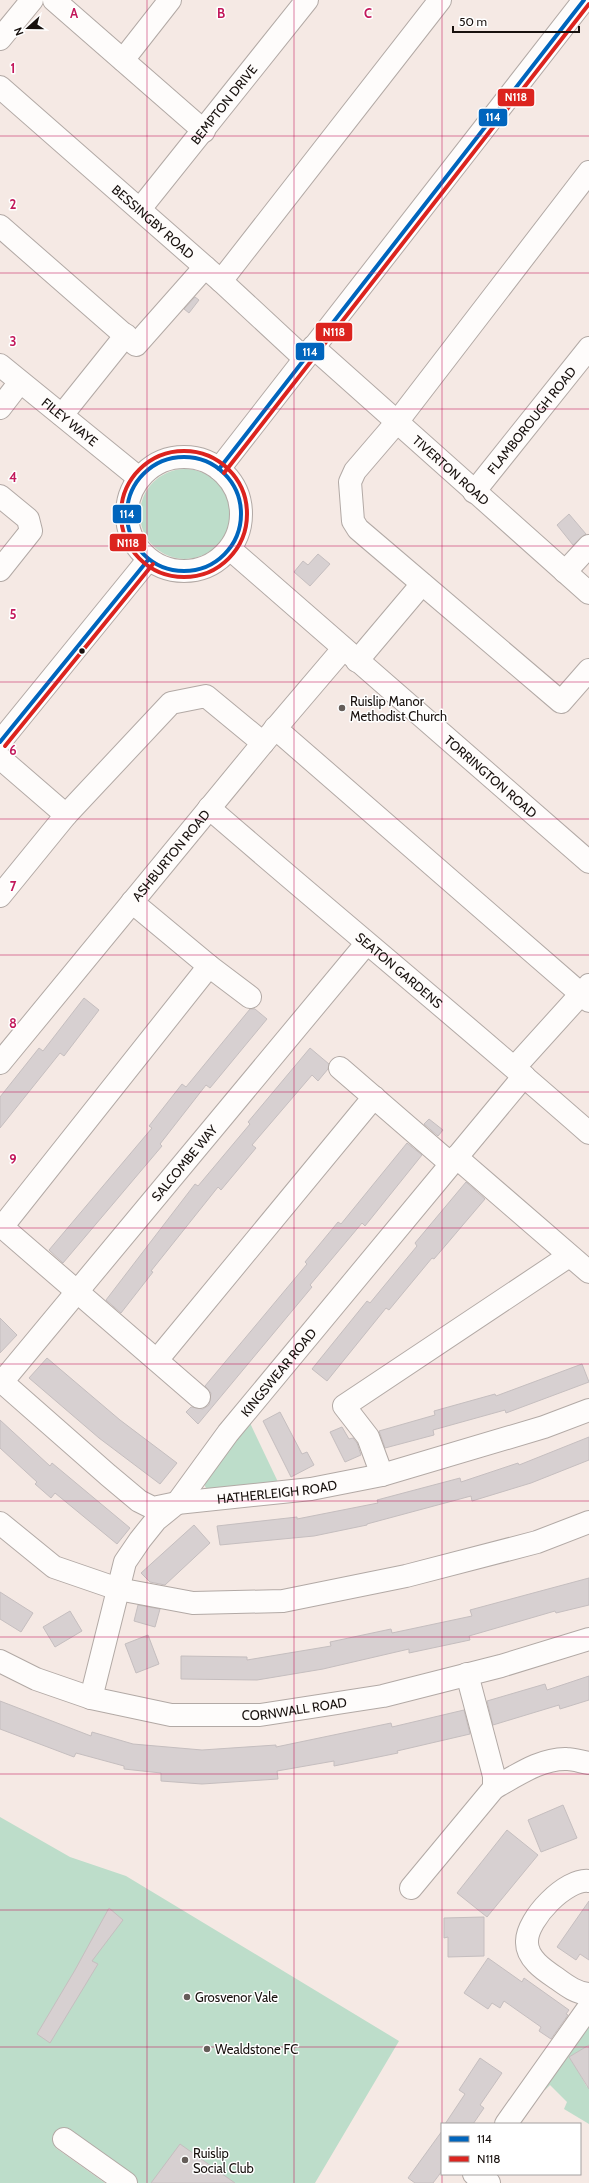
<svg xmlns="http://www.w3.org/2000/svg" width="589" height="2183" font-family="Cabin,sans-serif">
<rect width="100%" height="100%" fill="#f5e9e4"/>
<g fill="#bdddca">
<circle cx="185" cy="514" r="45"/>
<polygon points="250,1423 278,1482 207,1490 203,1482 205,1476"/>
<polygon points="0,1817 70,1857 126,1876 399,2041 315,2183 116,2183 53,2146 105,2183 0,2183"/>
<polygon points="589,2007 589,2045 570,2057 587,2087 589,2086 589,2124 564,2109 567,2102 550,2085 545,2090 535,2081"/>
</g>
<g fill="#d7d0d1" stroke="#c5bebf">
<polygon points="195,297 199,300 189,313 184,309"/>
<polygon points="569,514 586,534 573,545 557,525"/>
<polygon points="318,554 330,564 310,586 294,572 303,561 308,565"/>
<polygon points="84,998 99,1010 64,1056 60,1053 0,1128 0,1097 39,1048 43,1051"/>
<polygon points="250,1009 255,1009 267,1019 210,1088 206,1085 160,1144 162,1146 63,1263 49,1250 152,1128 149,1126 182,1084 186,1087"/>
<polygon points="310,1048 329,1064 328,1069 318,1081 312,1075 252,1145 256,1148 221,1190 218,1187 151,1271 153,1272 121,1313 106,1300 195,1184 198,1186 250,1124 248,1122"/>
<polygon points="429,1119 443,1130 438,1136 424,1124"/>
<polygon points="407,1143 422,1155 365,1226 362,1223 310,1285 312,1287 198,1424 186,1412 191,1407 203,1409 209,1405 211,1393 205,1386 307,1264 305,1262 338,1222 341,1224"/>
<polygon points="466,1182 485,1199 434,1259 432,1258 389,1310 386,1308 327,1381 312,1369 367,1301 370,1303 417,1246 415,1243"/>
<polygon points="0,1318 17,1335 0,1353"/>
<polygon points="47,1358 120,1420 177,1463 160,1484 99,1438 29,1378"/>
<polygon points="582,1364 589,1382 506,1413 505,1410 433,1430 434,1435 385,1448 379,1431 435,1415 434,1411 495,1394 496,1396"/>
<polygon points="280,1412 302,1454 307,1452 314,1465 291,1477 263,1421"/>
<polygon points="0,1420 50,1466 52,1463 130,1528 117,1544 55,1493 51,1498 35,1484 37,1482 0,1448"/>
<polygon points="342,1427 349,1439 353,1438 357,1443 361,1455 345,1462 330,1432"/>
<polygon points="589,1437 589,1460 531,1483 472,1501 471,1496 367,1524 367,1525 314,1536 220,1545 217,1526 297,1517 297,1519 378,1503 377,1500 460,1478 461,1482 518,1463 519,1465"/>
<polygon points="194,1525 210,1543 165,1585 150,1582 141,1573"/>
<polygon points="589,1578 589,1605 556,1613 555,1611 469,1636 470,1640 409,1653 409,1649 323,1669 257,1680 181,1679 181,1656 247,1657 247,1660 331,1646 330,1642 391,1629 392,1633 472,1616 470,1610"/>
<polygon points="0,1592 33,1613 21,1632 0,1619"/>
<polygon points="138,1605 160,1609 155,1627 134,1621"/>
<polygon points="70,1611 82,1631 55,1647 43,1627"/>
<polygon points="148,1635 159,1664 136,1673 125,1644"/>
<polygon points="589,1676 589,1700 560,1709 559,1705 493,1725 487,1701 545,1684 547,1690"/>
<polygon points="0,1701 91,1736 92,1732 133,1744 202,1750 276,1745 276,1747 391,1723 392,1727 464,1710 470,1734 397,1751 398,1753 334,1766 334,1761 277,1771 278,1779 202,1784 161,1781 161,1773 124,1769 124,1766 76,1753 74,1757 0,1729"/>
<polygon points="563,1805 577,1838 541,1852 528,1820"/>
<polygon points="507,1830 538,1855 487,1917 457,1893"/>
<polygon points="589,1901 589,1960 580,1954 576,1960 557,1947"/>
<polygon points="109,1908 123,1920 92,1961 98,1964 50,2043 37,2034 75,1970"/>
<polygon points="484,1917 484,1956 448,1957 448,1937 444,1938 444,1918"/>
<polygon points="488,1958 522,1982 524,1978 569,2010 566,2014 568,2015 551,2039 539,2031 541,2027 504,2001 500,2008 492,2003 488,2009 464,1993"/>
<polygon points="589,2045 589,2089 569,2057"/>
<polygon points="480,2058 502,2073 480,2105 484,2108 473,2124 445,2124 465,2094 459,2090"/>
<polygon points="442,2131 442,2171 433,2183 415,2183 408,2178"/>
<polygon points="180,2144 235,2183 151,2183"/>
</g>
<g fill="none" stroke-linecap="round" stroke-linejoin="round">
<defs>
<g id="minor">
<polyline points="54,0 204,131"/>
<polyline points="0,39 32,0"/>
<polyline points="123,60 170,0"/>
<path id="s1" d="M0 87 221 281 304 358"/>
<polyline points="589,172 397,422 355,471 350,482 353,521 358,529 561,702 589,670"/>
<path id="s2" d="M140 209 307 0"/>
<polyline points="0,226 136,345 205,267"/>
<polyline points="221,281 440,0"/>
<path id="s3" d="M313 347 589 593"/>
<path id="s4" d="M0 365 139 478"/>
<polyline points="0,408 20,382"/>
<polyline points="62,415 126,335"/>
<circle cx="184" cy="514" r="57"/>
<polyline points="219,469 584,0"/>
<path id="s5" d="M474 492 589 348"/>
<polyline points="0,496 28,519 31,531 0,570"/>
<path id="s6" d="M230 549 589 862"/>
<polyline points="565,572 589,546"/>
<polyline points="357,661 422,584"/>
<polyline points="275,728 589,1001"/>
<polyline points="0,742 148,560"/>
<polyline points="0,758 66,815"/>
<path id="s7" d="M209 808C335 917 464 1023 589 1133"/>
<polyline points="0,896 66,815 171,703 206,696 263,743"/>
<polyline points="132,902 209,966 250,997"/>
<path id="s8" d="M0 1063 263 743 343 649"/>
<polyline points="515,1067 589,985"/>
<polyline points="340,1068 451,1164"/>
<polyline points="456,1157 589,1272"/>
<polyline points="0,1225 199,1397"/>
<polyline points="2,1227 209,966"/>
<polyline points="157,1360 374,1097"/>
<path id="s9" d="M0 1380 108 1475 139 1501 153 1508 177 1503 311 1489 382 1475 544 1427 589 1410"/>
<path id="s10" d="M2 1382 366 944"/>
<polyline points="382,1475 368,1437 344,1406 569,1256"/>
<polyline points="0,1523 54,1567 118,1589 193,1603 283,1601 406,1576 537,1542 589,1522"/>
<path id="s11" d="M0 1661 36 1679 91 1698 171 1715H260L383 1696 501 1666 589 1639"/>
<path id="s12" d="M91 1698 125 1562 140 1540 156 1520 177 1503 228 1433 524 1076"/>
<path d="M494 1788C516 1776 541 1758 567 1759 574 1759 582 1762 589 1763"/>
<path d="M589 1881C566 1878 527 1919 527 1941 526 1958 544 1970 556 1978 567 1986 576 1993 589 1994"/>
<polyline points="411,1888 494,1788 494,1776 467,1674"/>
<polyline points="506,2124 589,2007"/>
<polyline points="64,2139 126,2183"/>
<polyline points="474,2174 489,2183"/>
</g>
</defs>
<use href="#minor" stroke="#b2a9a5" stroke-width="24"/>
<use href="#minor" stroke="#fefcfb" stroke-width="22"/>
<defs>
<g id="bus-1">
<circle cx="184" cy="514" r="57"/>
<polyline points="219,469 584,0"/>
<polyline points="0,742 148,560"/>
</g>
<g id="bus-2">
<circle cx="184" cy="514" r="63"/>
<polyline points="224,473 589,4"/>
<polyline points="5,746 153,564"/>
</g>
</defs>
<use href="#bus-1" stroke="#fff" stroke-width="7"/>
<use href="#bus-2" stroke="#fff" stroke-width="7"/>
<use href="#bus-1" stroke="#0065bd" stroke-width="4"/>
<use href="#bus-2" stroke="#dc241f" stroke-width="4"/>
</g>
<path fill="none" stroke="#c2185b" stroke-width="1" stroke-opacity="0.55" d="M147 0V2183M294 0V2183M442 0V2183M0 136H589M0 273H589M0 409H589M0 546H589M0 682H589M0 819H589M0 955H589M0 1092H589M0 1228H589M0 1364H589M0 1501H589M0 1637H589M0 1774H589M0 1910H589M0 2047H589"/>
<circle fill="#18110e" stroke="#fff" stroke-width="1.5" cx="82" cy="651" r="3.5"/>
<g fill="#655d59" stroke="#fff" stroke-width="1.5">
<circle cx="342" cy="708" r="4"/>
<circle cx="187" cy="1997" r="4"/>
<circle cx="207" cy="2049" r="4"/>
<circle cx="185" cy="2160" r="4"/>
</g>
<g text-anchor="middle" stroke-width="3" stroke-linejoin="round" paint-order="stroke">
<g font-size="13" fill="#18110e" stroke="#fff">
<text dy="5" stroke="none"><textPath href="#s2" startOffset="134">BEMPTON DRIVE</textPath></text>
<text dy="5" stroke="none"><textPath href="#s1" startOffset="204">BESSINGBY ROAD</textPath></text>
<text dy="5" stroke="none"><textPath href="#s5" startOffset="92">FLAMBOROUGH ROAD</textPath></text>
<text dy="5" stroke="none"><textPath href="#s4" startOffset="90">FILEY WAYE</textPath></text>
<text dy="5" stroke="none"><textPath href="#s3" startOffset="185">TIVERTON ROAD</textPath></text>
<text dy="5" stroke="none"><textPath href="#s6" startOffset="346">TORRINGTON ROAD</textPath></text>
<text dy="5" stroke="none"><textPath href="#s8" startOffset="269">ASHBURTON ROAD</textPath></text>
<text dy="5" stroke="none"><textPath href="#s7" startOffset="250">SEATON GARDENS</textPath></text>
<text dy="5" stroke="none"><textPath href="#s10" startOffset="285">SALCOMBE WAY</textPath></text>
<text dy="5" stroke="none"><textPath href="#s12" startOffset="385">KINGSWEAR ROAD</textPath></text>
<text dy="5" stroke="none"><textPath href="#s9" startOffset="325">HATHERLEIGH ROAD</textPath></text>
<text dy="5" stroke="none"><textPath href="#s11" startOffset="304">CORNWALL ROAD</textPath></text>
</g>
<g font-size="13" fill="#18110e" stroke="#fff" text-anchor="start">
<text x="350" y="706">Ruislip Manor<tspan x="350" dy="15">Methodist Church</tspan></text>
<text x="195" y="2002">Grosvenor Vale</text>
<text x="215" y="2054">Wealdstone FC</text>
<text x="193" y="2158">Ruislip<tspan x="193" dy="15">Social Club</tspan></text>
</g>
</g>
<g font-size="13" text-anchor="middle" font-weight="bold" fill="#c2185b" stroke="#fff" stroke-width="3" stroke-linejoin="round" paint-order="stroke">
<text x="74" y="18">A</text>
<text x="221" y="18">B</text>
<text x="368" y="18">C</text>
<text x="13" y="73">1</text>
<text x="13" y="209">2</text>
<text x="13" y="346">3</text>
<text x="13" y="482">4</text>
<text x="13" y="619">5</text>
<text x="13" y="755">6</text>
<text x="13" y="891">7</text>
<text x="13" y="1028">8</text>
<text x="13" y="1164">9</text>
</g>
<g stroke="#fff" stroke-width="1.5">
<rect x="497" y="88" width="38" height="19" rx="4" fill="#dc241f"/>
<rect x="478" y="108" width="30" height="19" rx="4" fill="#0065bd"/>
<rect x="315" y="322" width="38" height="20" rx="4" fill="#dc241f"/>
<rect x="295" y="342" width="30" height="19" rx="4" fill="#0065bd"/>
<rect x="112" y="504" width="30" height="20" rx="4" fill="#0065bd"/>
<rect x="109" y="533" width="38" height="19" rx="4" fill="#dc241f"/>
</g>
<g font-size="11" text-anchor="middle" font-weight="bold" fill="#fff">
<text x="516" y="101">N118</text>
<text x="493" y="121">114</text>
<text x="334" y="336">N118</text>
<text x="310" y="356">114</text>
<text x="127" y="518">114</text>
<text x="128" y="547">N118</text>
</g>
<rect x="441" y="2123" width="140" height="52" fill="#ffffff" stroke="#a3a09f"/>
<rect x="449" y="2136" width="20" height="6" fill="#0065bd" stroke="#a3a09f"/>
<text x="477" y="2143" font-size="12" fill="#18110e">114</text>
<rect x="449" y="2156" width="20" height="6" fill="#dc241f" stroke="#a3a09f"/>
<text x="477" y="2163" font-size="12" fill="#18110e">N118</text>
<g transform="translate(28 28) rotate(249)" stroke="#ffffff" stroke-width="3" paint-order="stroke">
<path d="M0-3L7 15L0 10L-7 15Z" fill="#18110e"/>
<text y="-6" font-size="11" font-weight="bold" text-anchor="middle" fill="#18110e">N</text>
</g>
<path d="M453 26v6h126v-6" fill="none" stroke="#18110e" stroke-width="2"/>
<text x="459" y="26" font-size="12" fill="#18110e" stroke="#ffffff" stroke-width="3" paint-order="stroke">50 m</text>
</svg>
